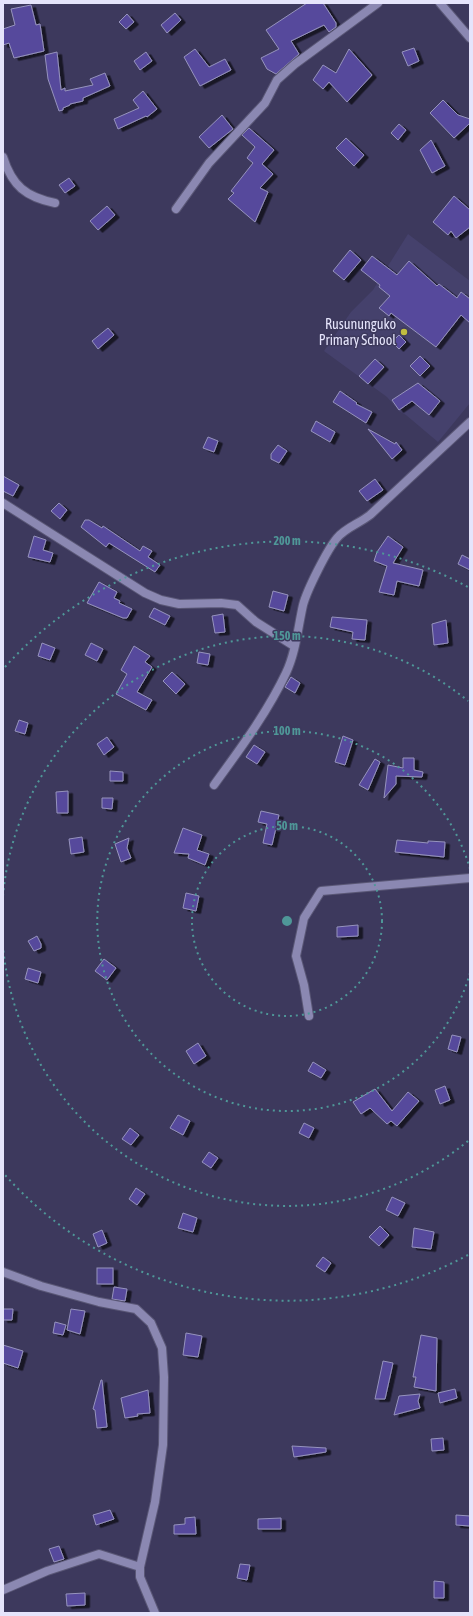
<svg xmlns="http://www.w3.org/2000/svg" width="473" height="1616" font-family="'Asap Condensed',sans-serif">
<defs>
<filter id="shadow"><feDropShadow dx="4.5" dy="2.5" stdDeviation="0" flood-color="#0009"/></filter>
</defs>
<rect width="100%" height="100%" fill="#3d395d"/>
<polygon fill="#45416c" points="408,234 470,281 470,403 438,442 406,415 399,411 387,397 324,351 351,312 373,290"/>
<g fill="#56499c" stroke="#9693bd" filter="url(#shadow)">
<polygon points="307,3 323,3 336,23 336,27 329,32 324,25 291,41 299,54 276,74 267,69 261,58 279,49 266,30"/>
<polygon points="31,5 36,25 40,24 44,51 14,58 9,43 3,45 3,29 15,25 11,9"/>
<polygon points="175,13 181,20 167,33 161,25"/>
<polygon points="127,14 134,22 126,29 119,22"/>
<polygon points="414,48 419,61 408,66 402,52"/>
<polygon points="195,49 209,67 225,59 231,70 200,86 184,57"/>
<polygon points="349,49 372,75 347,102 329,82 323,89 313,80 323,65 336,73"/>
<polygon points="57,52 61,90 65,88 65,91 93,85 90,79 105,73 110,86 83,98 83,101 70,104 70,105 63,108 63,110 59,111 48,79 45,55"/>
<polygon points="146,52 152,61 140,70 134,61"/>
<polygon points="143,91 157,109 147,117 146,116 118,129 114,119 139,108 133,100"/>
<polygon points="443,100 458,115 470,119 470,123 454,138 430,113"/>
<polygon points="222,115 233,129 209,148 199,137"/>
<polygon points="399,124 406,130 398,140 391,133"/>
<polygon points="249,128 274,150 262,164 273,174 260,188 268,192 255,222 228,199 234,193 231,191 253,163 247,158 255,147 242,135"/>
<polygon points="346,138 364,155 354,166 336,148"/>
<polygon points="431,140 445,166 432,173 420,150"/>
<polygon points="69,178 75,186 65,193 59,185"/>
<polygon points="454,196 470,210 470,227 456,238 451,231 448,235 433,222"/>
<polygon points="107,206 115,215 98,230 90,221"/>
<polygon points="350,250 361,260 344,280 333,271"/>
<polygon points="372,256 397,275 409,261 437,286 439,284 457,298 461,292 470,299 470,323 461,315 436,347 391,313 389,316 379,308 390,296 379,287 380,285 361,270"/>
<polygon points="108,328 114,335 98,349 92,341"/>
<polygon points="399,335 406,342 399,349 392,342"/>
<polygon points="420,356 430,366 420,376 410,366"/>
<polygon points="375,359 384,367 368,384 359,376"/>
<polygon points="418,383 440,401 429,415 412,401 399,410 392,400"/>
<polygon points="340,391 357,403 356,404 372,412 366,423 333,402"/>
<polygon points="316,421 335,432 330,442 311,431"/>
<polygon points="368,429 395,444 396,442 402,450 392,459"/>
<polygon points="208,437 218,441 214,452 203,448"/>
<polygon points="278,445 287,451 279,463 271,459 271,454"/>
<polygon points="3,476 19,485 13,496 3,491"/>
<polygon points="375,479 383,490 367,501 359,491"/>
<polygon points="59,503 67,510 60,519 51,511"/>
<polygon points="85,520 89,520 102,528 103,526 140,551 143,546 152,551 148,557 160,565 155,572 109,543 106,547 81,527"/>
<polygon points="34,536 46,540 43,550 53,553 50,562 28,557"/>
<polygon points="388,536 403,547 393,563 423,570 419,586 397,581 394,595 379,592 387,566 374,561 377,552"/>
<polygon points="462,555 470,559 470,570 458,564"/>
<polygon points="99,582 117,592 114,598 120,601 119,603 132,609 127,618 123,618 87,603"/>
<polygon points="273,591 288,595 284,611 269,607"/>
<polygon points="154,608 170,616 165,625 149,617"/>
<polygon points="223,614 225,632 215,633 212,616"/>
<polygon points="332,617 367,620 365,640 352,639 353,632 330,627"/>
<polygon points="446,620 448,643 434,645 432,624"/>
<polygon points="42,643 55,648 50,660 38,656"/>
<polygon points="91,643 103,649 97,661 85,655"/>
<polygon points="134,646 150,656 145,662 152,667 137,692 152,700 146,710 116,694 127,674 121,670"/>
<polygon points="199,652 210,654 208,665 197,663"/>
<polygon points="172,672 185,684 176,694 163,681"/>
<polygon points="291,677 300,683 295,693 285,687"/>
<polygon points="19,720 28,723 25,734 15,731"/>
<polygon points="343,736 353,740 345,765 335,762"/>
<polygon points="107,737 114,747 104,755 97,744"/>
<polygon points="254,745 265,752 257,764 246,757"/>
<polygon points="403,758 414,758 414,770 423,772 422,777 396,776 396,784 384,798 388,765 403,768"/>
<polygon points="375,759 380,762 368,790 359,785"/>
<polygon points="110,771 123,772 123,781 110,781"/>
<polygon points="68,791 68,813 57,813 56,792"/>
<polygon points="102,798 113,798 112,809 102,808"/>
<polygon points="261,811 279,815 272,845 263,843 267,824 258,822"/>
<polygon points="183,828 202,835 197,850 209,854 205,865 188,858 189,854 174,853"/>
<polygon points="82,837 84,852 71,854 69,839"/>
<polygon points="129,838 127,848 131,858 121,862 115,844"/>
<polygon points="397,840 428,843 428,841 445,842 444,857 395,852"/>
<polygon points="186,893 199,896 196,911 183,908"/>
<polygon points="358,925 358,936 337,937 337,927"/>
<polygon points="37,936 41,944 41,948 34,951 28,941"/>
<polygon points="104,959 116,968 107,980 95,971"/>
<polygon points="28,968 41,972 38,983 25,979"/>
<polygon points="452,1035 461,1037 457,1052 448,1049"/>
<polygon points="198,1043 206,1056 194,1064 186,1051"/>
<polygon points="313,1062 326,1070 321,1078 308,1071"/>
<polygon points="445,1086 450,1100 440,1104 435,1090"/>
<polygon points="375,1089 392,1111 408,1092 419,1101 397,1126 391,1121 387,1124 370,1108 361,1114 353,1102"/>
<polygon points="178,1115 190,1121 183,1135 170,1128"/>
<polygon points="304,1123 314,1128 309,1138 299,1133"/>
<polygon points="130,1128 139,1135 131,1145 122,1139"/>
<polygon points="209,1152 218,1158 211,1168 202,1162"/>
<polygon points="136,1188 145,1194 137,1205 129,1199"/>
<polygon points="392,1197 405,1203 398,1216 386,1210"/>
<polygon points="183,1213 197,1218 193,1232 178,1228"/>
<polygon points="380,1226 389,1235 379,1246 369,1237"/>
<polygon points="414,1228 434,1232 431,1249 412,1247"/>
<polygon points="102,1230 107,1243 98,1247 93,1234"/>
<polygon points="323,1257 331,1263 325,1272 316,1266"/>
<rect x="97" y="1268" width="16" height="16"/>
<polygon points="114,1287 127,1289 125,1301 112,1299"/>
<polygon points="3,1309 13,1309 12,1320 3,1320"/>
<polygon points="71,1309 85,1311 80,1334 67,1330"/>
<polygon points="55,1322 66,1325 63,1335 53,1333"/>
<polygon points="186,1333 202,1336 198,1357 183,1355"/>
<polygon points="421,1335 437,1338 436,1391 414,1387 416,1377 413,1377"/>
<polygon points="3,1345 23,1351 18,1368 3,1363"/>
<polygon points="383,1361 393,1363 385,1399 375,1399"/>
<polygon points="101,1380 102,1380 107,1427 97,1428 95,1410 93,1409"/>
<polygon points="455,1389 457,1398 440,1403 438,1393"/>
<polygon points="148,1390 150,1413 137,1414 138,1416 125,1418 121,1398"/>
<polygon points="420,1394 418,1401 420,1408 394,1415 399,1396"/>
<polygon points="443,1438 444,1450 432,1451 431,1439"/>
<polygon points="292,1446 326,1448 326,1452 294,1457"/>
<polygon points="110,1510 114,1519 96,1525 93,1515"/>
<polygon points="456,1515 470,1516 470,1526 456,1525"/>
<polygon points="195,1517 196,1534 174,1534 174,1525 185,1524 185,1518"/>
<polygon points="281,1518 281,1529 258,1529 258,1519"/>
<polygon points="59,1546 64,1559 54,1562 49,1549"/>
<polygon points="240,1564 250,1565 247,1580 237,1578"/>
<polygon points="434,1581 444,1582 444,1598 434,1598"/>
<polygon points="85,1593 85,1605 67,1606 66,1594"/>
</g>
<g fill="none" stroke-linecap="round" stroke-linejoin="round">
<defs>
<g id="street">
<polyline points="440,3 470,38"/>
<path d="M3 157C12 186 26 197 55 203"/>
<polyline points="176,209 209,163 265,103 277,80 295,64 378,3"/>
<polyline points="3,503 145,593 161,600 179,604 221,603 237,605 256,622 294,646"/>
<path d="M214 785C240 749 267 713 286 673 296 652 298 627 303 605 307 590 327 550 337 538 345 528 360 523 370 515L470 422"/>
<polyline points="309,1016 304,985 296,956 304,918 321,891 470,878"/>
<polyline points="3,1272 41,1286 99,1302 136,1309 151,1323 162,1348 164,1377 163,1445 155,1502 140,1567 140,1577 155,1613"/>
<polyline points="3,1590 47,1571 99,1554 140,1567"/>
</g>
</defs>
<use href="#street" stroke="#5a5776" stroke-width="10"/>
<use href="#street" stroke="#8b88b2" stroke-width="8"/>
</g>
<g fill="none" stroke="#4f9798" stroke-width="2" stroke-dasharray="2 4">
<circle cx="287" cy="921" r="95"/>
<path d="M470 973A190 190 0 1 1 470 869"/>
<path d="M468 1141A285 285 0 0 1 3 946M3 896A285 285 0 0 1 468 701"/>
<path d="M468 1255A380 380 0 0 1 5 1175M5 667A380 380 0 0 1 468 587"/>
</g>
<circle fill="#c1bd40" stroke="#3d395d" stroke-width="1.5" cx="404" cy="332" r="4"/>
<g text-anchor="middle" stroke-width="3" stroke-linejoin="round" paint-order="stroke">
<g font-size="14" fill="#e5e4fb" stroke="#3d395d" text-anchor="end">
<text x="396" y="329">Rusununguko<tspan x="396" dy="16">Primary School</tspan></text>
</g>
</g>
<circle cx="287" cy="921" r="6" fill="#4f9798" stroke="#3d395d" stroke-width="2"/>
<g font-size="12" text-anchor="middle" font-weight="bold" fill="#4f9798" stroke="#3d395d" stroke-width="3" stroke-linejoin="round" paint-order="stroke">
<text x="287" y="545">200 m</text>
<text x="287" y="640">150 m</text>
<text x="287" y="735">100 m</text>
<text x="287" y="830">50 m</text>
</g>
<rect width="473" height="1616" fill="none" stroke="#e5e4fb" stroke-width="8"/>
</svg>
